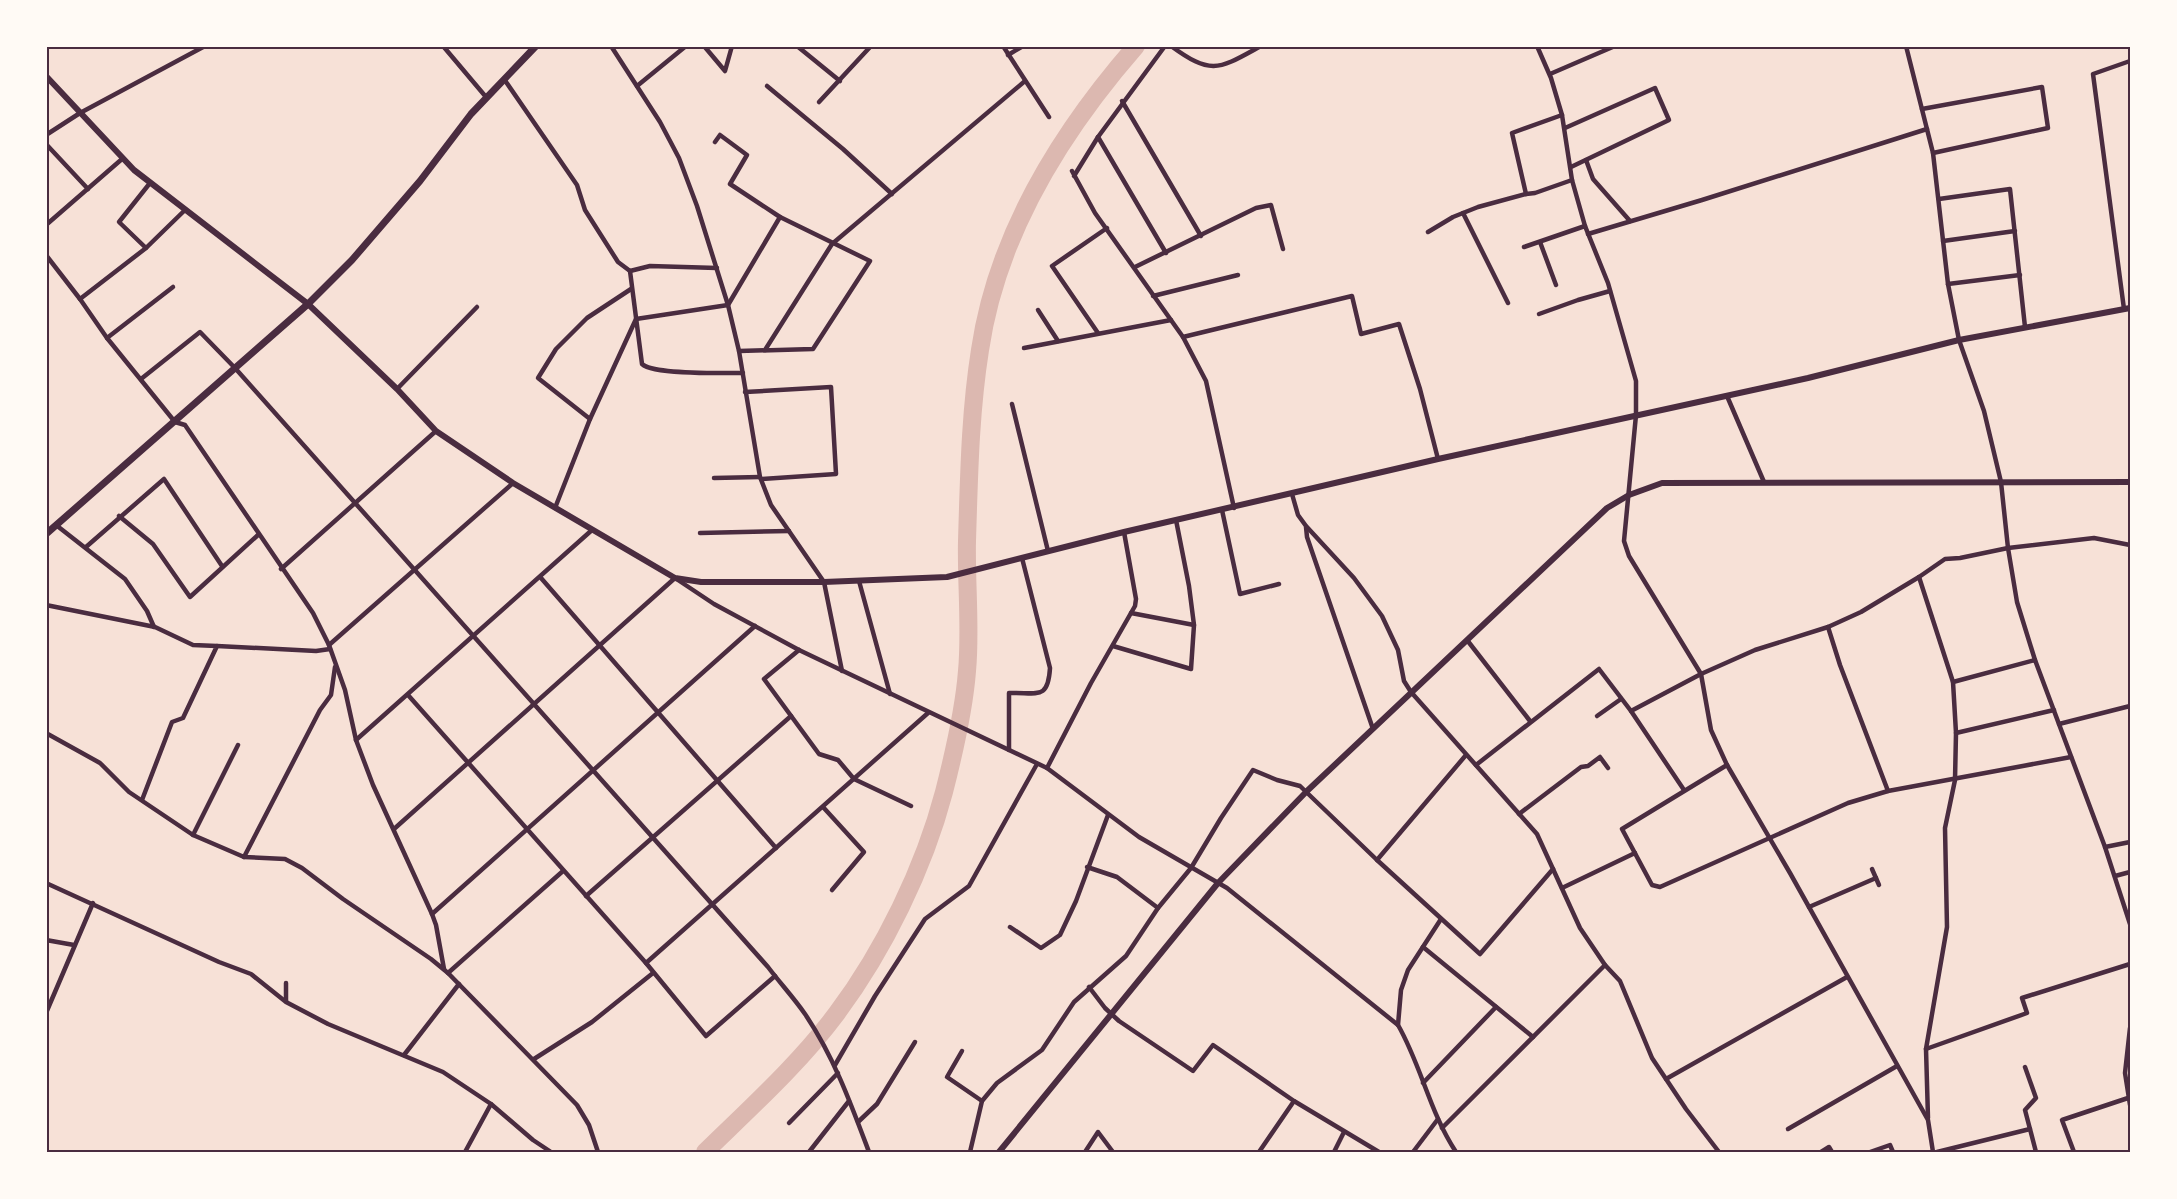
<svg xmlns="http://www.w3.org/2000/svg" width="2177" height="1199" font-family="Helvetica,sans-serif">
<rect width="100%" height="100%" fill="#f7e1d7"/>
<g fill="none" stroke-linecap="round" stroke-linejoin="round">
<path stroke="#dcb8b0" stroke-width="18" d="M705 1152C750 1108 799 1064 837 1013 884 950 924 868 944 792 954 753 964 711 967 671 971 629 966 583 967 541 969 477 970 413 980 350 997 234 1060 133 1136 46"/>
<g stroke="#4a2c40" stroke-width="4.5">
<polyline points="443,46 486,97"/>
<polyline points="611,46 660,122 679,158 697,206 728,305 739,351 760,477 771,505 824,582 842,671"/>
<polyline points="704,46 725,71 732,46"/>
<polyline points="797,46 840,81"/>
<polyline points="1003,46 1049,117"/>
<path d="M1171 46C1212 76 1219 69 1261 46"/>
<polyline points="1537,46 1551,78 1562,115 1572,180 1585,226 1608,283 1636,381 1636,415 1624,541 1629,556 1701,674 1711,730 1727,765 1790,873 1928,1120 1933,1152"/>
<polyline points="1906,46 1933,153 1948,284 1959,340 1984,411 2001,482 2008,548 2017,602 2035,660 2105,847 2130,924"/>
<polyline points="1008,55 1023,46"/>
<polyline points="1550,74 1615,46"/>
<polyline points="504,79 577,185 585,210 618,262 630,271"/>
<polyline points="637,86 686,46"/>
<polyline points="767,86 843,149 892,194"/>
<polyline points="1122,101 1201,236"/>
<polyline points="819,102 871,46"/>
<polyline points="1922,109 2042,87 2048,128 1933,153"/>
<polyline points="1565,128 1655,88 1669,120 1571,167"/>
<polyline points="46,135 80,113 205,46"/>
<polyline points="1098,137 1166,253"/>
<polyline points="715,142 720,135 747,155 730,184 780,217 870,261 813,349 739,351"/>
<polyline points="46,144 88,189"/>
<polyline points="1586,160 1593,179 1630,221"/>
<polyline points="1072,171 1095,213 1183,337 1206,381 1234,508"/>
<polyline points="1074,176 1098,137 1165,46"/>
<polyline points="150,183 119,222 146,248 185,210"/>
<polyline points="1526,194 1512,133 1562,115"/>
<polyline points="1939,199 2010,189 2025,327"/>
<polyline points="1463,213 1508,303"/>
<polyline points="46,225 122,159"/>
<polyline points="1428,232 1453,217 1478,207 1526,194 1535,193 1572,180"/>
<polyline points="1588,234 1702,200 1927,129"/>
<polyline points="1943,241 2015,231"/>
<polyline points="1540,242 1556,285"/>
<polyline points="1524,247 1585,226"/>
<polyline points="46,255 80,299 107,338 175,422 185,425 313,613 329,645 345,690 356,740 373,785 432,914 436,925 444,969"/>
<polyline points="1135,267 1256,208 1271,205 1283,249"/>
<path d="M630 271 642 364C654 375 723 373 743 373"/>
<polyline points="630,271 650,266 717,268"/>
<polyline points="1948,284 2020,275"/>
<polyline points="1153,296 1238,275"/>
<polyline points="80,299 146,248"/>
<polyline points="2124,309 2093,74 2130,61"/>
<polyline points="1038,310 1058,341"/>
<polyline points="1539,314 1578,300 1610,291"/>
<polyline points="1098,333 1052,266 1107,228"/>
<polyline points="1183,337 1352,296 1361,334 1399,324 1420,389 1438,459"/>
<polyline points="107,338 173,287"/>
<polyline points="1024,348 1171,320"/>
<polyline points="765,350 832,244 1025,81"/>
<path d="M141 379 200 332 235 368 768 967C780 983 794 998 805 1014 834 1057 851 1104 869 1152"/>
<polyline points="397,389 477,307"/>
<polyline points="745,392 831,387 836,474 761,479"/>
<polyline points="1727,396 1764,482"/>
<polyline points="1012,404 1048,551"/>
<polyline points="590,419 538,378 556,349 587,318 631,289"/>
<polyline points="714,478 760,477"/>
<polyline points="1292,494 1298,515 1306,526 1354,578 1382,616 1398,650 1404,681 1411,692 1537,834 1580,928 1605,965 1620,981 1652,1058 1686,1109 1719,1152"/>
<polyline points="555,508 590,419 636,319 728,305 780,217"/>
<polyline points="1222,510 1240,594 1279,584"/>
<polyline points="119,516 153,544 190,597 258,535"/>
<polyline points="56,525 125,579 147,611 154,627"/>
<polyline points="1306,527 1307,537 1373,729"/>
<polyline points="700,533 789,531"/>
<polyline points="86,547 164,479 222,566"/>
<polyline points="281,569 436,431"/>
<polyline points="1919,577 1953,682 1956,733 1955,780 1945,828 1947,927 1926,1049 1928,1118"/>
<polyline points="541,578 776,848"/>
<polyline points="859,581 890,694"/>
<polyline points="46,605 155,627 193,645 217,646 183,718 172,722 142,800"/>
<polyline points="1131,613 1194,625"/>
<polyline points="1828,627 1840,665 1888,791"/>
<polyline points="1467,640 1530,721"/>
<polyline points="329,645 513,483"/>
<polyline points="217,646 316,651 330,649"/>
<polyline points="1113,646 1191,669 1194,625 1189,586 1176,520"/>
<polyline points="799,650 764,679 819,754 838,760 854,779 911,806"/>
<polyline points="1953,682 2035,660"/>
<polyline points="408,695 646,963 706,1036 775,976"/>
<polyline points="1631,711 1701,674 1755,650 1828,627 1861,612 1919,577 1945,559 1960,558 2008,548 2094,538 2130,545"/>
<polyline points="1597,716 1621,699"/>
<polyline points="2059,724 2130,706"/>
<polyline points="46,733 100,763 129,792 193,835 244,857 285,859 302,868 343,899 431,959 448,973 577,1105 589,1125 598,1152"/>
<polyline points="1956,733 2054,710"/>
<polyline points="356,740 592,530"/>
<path d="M1009 750V693C1037 692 1048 701 1050 668L1022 558"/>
<polyline points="1476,765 1599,669 1631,711 1684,790"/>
<polyline points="1727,765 1622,829 1652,885 1660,887 1848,803 1888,791 2071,757"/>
<polyline points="1047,768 1091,683 1135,606 1136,599 1124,532"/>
<polyline points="823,807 864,852 832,890"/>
<polyline points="1519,814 1581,767 1588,766 1600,757 1608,768"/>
<path d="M394 829 675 578 714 604 799 650 1047 768 1139 837 1227 888 1398 1025C1421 1065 1430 1113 1456 1152"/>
<polyline points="193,835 238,745"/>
<polyline points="2105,847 2130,842"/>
<polyline points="244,857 320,710 331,695 335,667"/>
<polyline points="1377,860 1466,755"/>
<polyline points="1087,867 1117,877 1158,908"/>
<polyline points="1872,869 1879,885"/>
<polyline points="2115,876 2130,872"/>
<polyline points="46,883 219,962 251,974 286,1002 328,1024 443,1072 491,1104 533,1140 551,1152"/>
<polyline points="1562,888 1635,853"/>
<polyline points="586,896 791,716"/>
<polyline points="1809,907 1876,878"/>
<polyline points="432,914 755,626"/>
<polyline points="1010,927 1041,948 1060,935 1076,901 1108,815"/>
<polyline points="46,940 74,945"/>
<polyline points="1423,947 1533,1037"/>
<polyline points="646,963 928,713"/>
<polyline points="448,973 563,871"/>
<polyline points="1089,987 1105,1008 1119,1021 1193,1071 1213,1045 1294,1101 1379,1152"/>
<polyline points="286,1001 286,983"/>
<polyline points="46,1013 93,903"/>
<polyline points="1398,1025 1401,990 1408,970 1441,919"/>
<polyline points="2130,1028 2125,1073 2130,1105"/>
<polyline points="1926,1049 2027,1013 2022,998 2130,964"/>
<polyline points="962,1051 947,1077 982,1101"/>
<polyline points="404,1055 459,984"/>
<polyline points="534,1059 592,1022 653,973"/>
<polyline points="835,1065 875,996 925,919 969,886 1037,764"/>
<polyline points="2025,1067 2036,1098 2025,1110 2036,1152"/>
<polyline points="1666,1079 1847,977"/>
<polyline points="1423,1083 1496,1007"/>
<polyline points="858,1122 877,1104 915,1042"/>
<polyline points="789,1123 838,1073"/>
<polyline points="1442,1128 1605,965"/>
<polyline points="1788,1129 1897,1066"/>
<polyline points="465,1152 491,1104"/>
<polyline points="809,1152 849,1101"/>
<polyline points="970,1152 982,1101 997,1083 1042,1050 1074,1002 1126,956 1158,908 1191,868 1221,818 1253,770 1277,780 1300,786 1377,860 1480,954 1553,869"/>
<polyline points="1085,1152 1098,1132 1113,1152"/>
<polyline points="1259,1152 1294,1101"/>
<polyline points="1334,1152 1344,1132"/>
<polyline points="1413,1152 1438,1119"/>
<polyline points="1821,1152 1829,1147 1832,1152"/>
<polyline points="1870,1152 1890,1145 1893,1152"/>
<polyline points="1937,1152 2030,1129"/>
<polyline points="2074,1152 2062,1120 2128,1098"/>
</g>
<g stroke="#4a2c40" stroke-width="6">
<polyline points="46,76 134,170 308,304 397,389 436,431 513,483 675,578 701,582 824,582 947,577 1124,532 1438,459 1808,378 1959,340 2130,308"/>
<polyline points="999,1152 1218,883 1307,791 1607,508 1629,495 1662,483 2130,482"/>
</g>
<polyline stroke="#4a2c40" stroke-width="7" points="46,534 308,304 352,260 420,181 471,114 536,46"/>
</g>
<rect width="2177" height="1199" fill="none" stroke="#fffaf5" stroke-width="96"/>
<rect x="48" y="48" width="2081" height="1103" fill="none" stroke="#4a2c40" stroke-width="2"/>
</svg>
